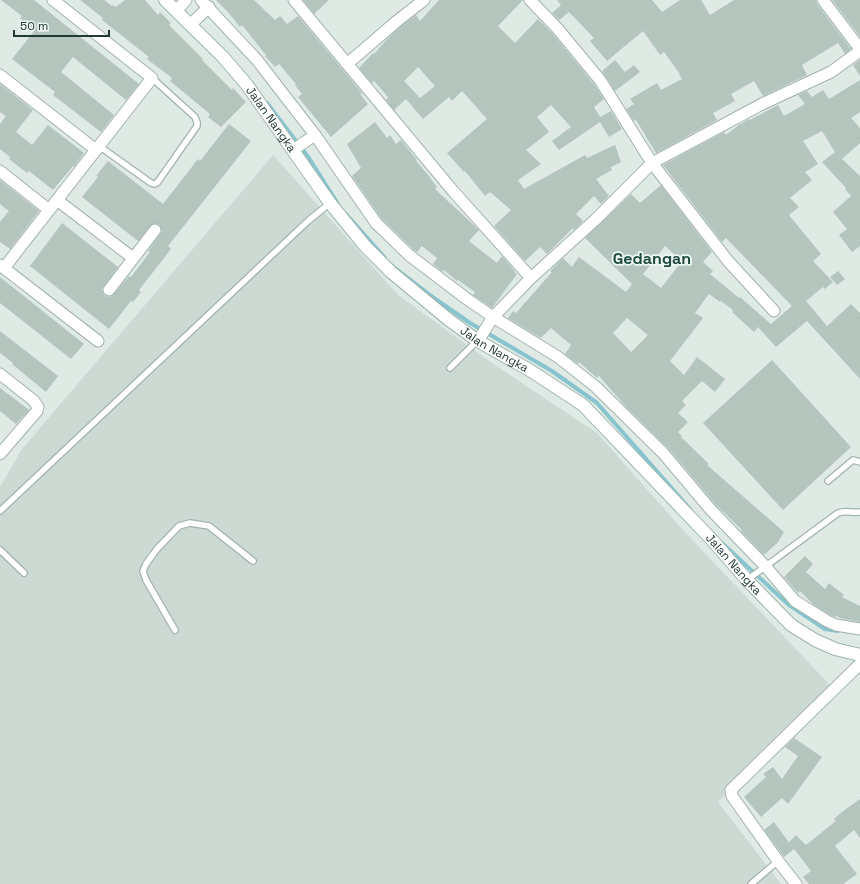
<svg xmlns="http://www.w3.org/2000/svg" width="860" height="884" font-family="'Space Grotesk',sans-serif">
<rect width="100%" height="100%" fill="#dfeae5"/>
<polygon fill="#cddad4" points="273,155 398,295 492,363 597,433 683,530 830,685 718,802 781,884 0,884 0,487 22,449"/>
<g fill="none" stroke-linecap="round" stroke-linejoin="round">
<g stroke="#87c4cf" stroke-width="4">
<polyline points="267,103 309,158 338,204"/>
<polyline points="346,214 385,258"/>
<polyline points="391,265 434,298 470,323 552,371 597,403 690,509"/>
<polyline points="722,543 789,605 825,629 838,631"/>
</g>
</g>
<g fill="#b4c5be" fill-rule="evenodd">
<polygon points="1,0 34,0 139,84 126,100 73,57 61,72 114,115 101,132 53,95 55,92 12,59 35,30 20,18 22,16"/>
<polygon points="80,0 104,0 112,6 113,5 116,7 125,0 145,0 158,15 160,12 171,23 169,25 203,59 202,60 232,90 233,88 246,102 221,127 208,117 210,114 170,81 172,78 147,59 149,57 102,20 103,18"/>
<polygon points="216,0 254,0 275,20 280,16 287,24 298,16 362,93 360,94 368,104 331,137 298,97 302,94 295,85 296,84 279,64 275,67 265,56 266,55 242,25 240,27 227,11"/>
<polygon points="303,0 329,0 314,14"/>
<path d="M439 0H523L498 26 515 43 538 19 552 33 594 84 604 99 594 107 600 117 611 111 622 129 609 137 600 122 559 150 552 141 571 127 551 105 537 117 549 132 526 150 541 164 518 180 524 189 585 155 587 158 615 145 621 162 611 167 612 170 596 179 609 196 601 204 594 196 576 214 583 221 574 230 573 228 547 254 540 247 525 261 494 226 511 210 490 192 485 196 465 171 464 172 447 153 487 119 462 91 452 101 449 97 423 119 406 99 394 110 386 100 388 97 374 81 372 83 359 68 373 53 374 54 387 39 401 26 416 15 420 21ZM418 67 435 86 420 98 404 81Z"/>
<polygon points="557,0 652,0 662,12 680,0 701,0 710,15 734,0 816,0 817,4 851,49 845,54 838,43 802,65 807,75 763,96 754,81 731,94 735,101 713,113 717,120 656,153 636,120 634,121 626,109 634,104 630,99 657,83 661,90 682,79 679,74 680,74 664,52 660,55 643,31 607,61 590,41 594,38 569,12 559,20 552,13 561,5"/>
<polygon points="832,0 860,0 860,37"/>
<polygon points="615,60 625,72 634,65 640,72 615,91 602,71"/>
<polygon points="860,60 860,76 853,65"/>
<path d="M860 80V112L851 118 860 128V143L842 159 860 176V246L852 252 839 235 847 229 833 212 851 196 845 189 846 188 822 162 835 152 822 131 803 141 818 164 805 172 812 180 790 198 799 207 789 215 821 254 813 261 833 282 825 289 823 287 806 301 827 326 851 304 860 313V379L807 321 776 347 758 327 754 332 732 312 733 310 721 301 720 302 709 294 695 313 703 318 670 361 684 375 697 357 725 379 715 392 702 381 682 401 686 405 678 413 688 422 678 432 682 436 681 437 709 464 707 465 784 532 778 542 764 555 741 531 742 530 716 505 668 448 628 409 599 376 597 378 579 362 578 364 565 354 571 345 551 328 541 338 508 318 513 311 516 313 552 272 550 271 563 258 572 267 579 257 626 292 632 284 585 238 631 194 640 203 661 185 712 252 703 262 713 271 710 274 739 298 740 297 771 324 792 306 726 238 722 242 663 165 724 132 726 135 740 124H741L749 119 750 120 778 105 784 116 805 104 798 95 807 91 812 97 823 90 829 99ZM665 246 682 261 661 288 643 274ZM627 318 648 335 631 352 613 333Z"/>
<polygon points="0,84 33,110 16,132 32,145 48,125 84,153 74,167 73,166 53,190 29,171 27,173 9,159 10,157 0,149 0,124 6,116 0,112"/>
<polygon points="375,122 387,138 390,135 396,144 401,140 417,160 416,161 430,177 430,178 437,187 435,189 479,230 469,241 497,263 502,256 515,271 514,272 517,274 492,308 473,295 475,292 458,280 457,281 444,270 443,272 433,264 437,258 422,246 417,252 414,250 381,218 352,176 361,168 347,144"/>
<polygon points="229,124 251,141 168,246 171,249 139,290 141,292 133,302 131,301 109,329 30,266 62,223 118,267 102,289 104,295 108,297 112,296 129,276 131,277 150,252 148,251 162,231 159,224 152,224 138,241 82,197 98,177 96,176 108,161 163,204 198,159 200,161"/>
<polygon points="0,180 39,211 10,249 0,242 0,222 9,211 0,204"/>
<polygon points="838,271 845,279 837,285 830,277"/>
<polygon points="0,277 84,344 71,359 0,303"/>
<polygon points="0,331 58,376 46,392 12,364 13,363 0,353"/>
<polygon points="772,360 851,447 783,510 703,423"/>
<polygon points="0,388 29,410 16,424 0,411"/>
<polygon points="805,556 813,564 806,572 825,589 829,583 844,595 842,597 860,606 860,622 843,619 836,616 835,617 830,615 814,605 800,591 798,593 784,577"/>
<polygon points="794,738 822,757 788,804 782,798 761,817 744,797 766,777 763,774 773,767 782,779 798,756 785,747"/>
<polygon points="860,799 860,838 854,830 835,846 857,874 843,884 809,884 803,877 811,871 794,849 784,857 764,830 774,822 793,848 789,842 796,835 806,845 836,821 834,819 842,812"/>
</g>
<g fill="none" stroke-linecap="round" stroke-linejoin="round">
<defs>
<g id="lane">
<polyline points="99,146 151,183 154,184 157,183 197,126 197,122 195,117 152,78"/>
<polyline points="450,368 477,341"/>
<polyline points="828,481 853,460 860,462"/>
<polyline points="0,511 308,221 330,203"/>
<polyline points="0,550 24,573"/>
<path d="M747 580 838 513C846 510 852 513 860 512"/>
<polyline points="175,630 146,580 143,571 146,564 157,549 179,526 190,523 209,526 253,561"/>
<polyline points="751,884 778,861"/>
</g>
<g id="street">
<polyline points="201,0 257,60 315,135 376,223 409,255 467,299 493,317 558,357 596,387 663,453 711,510 766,567 795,601 827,621 836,625 860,629"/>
<polyline points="294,0 453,191 531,278"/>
<polyline points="530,0 557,28 600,80 652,163 728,261 774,311"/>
<polyline points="823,0 860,49"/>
<polyline points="177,10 186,0"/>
<polyline points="191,24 209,7"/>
<polyline points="347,64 397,21 424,0"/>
<polyline points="0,75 96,150"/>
<polyline points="293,150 315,135"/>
<polyline points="0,171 49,210"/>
<polyline points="57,200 133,258"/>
<polyline points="0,265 98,341"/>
<polyline points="4,268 152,78 53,0"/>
<polyline points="109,290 155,230"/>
<polyline points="478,341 493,317 531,278 595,220 652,163 762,104 831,72 860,51"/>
<polyline points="0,374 33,400 38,407 37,411 0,454"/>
<polyline points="796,884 778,861 732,796 731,790 860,664"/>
</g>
<g id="secondary">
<path id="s1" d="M165 0 223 57 247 85 330 203 365 246 391 272 449 320 478 341 531 371 583 405 713 541 747 580 791 625 815 640 835 649 860 655"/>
</g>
</defs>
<use href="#lane" stroke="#a2b2ac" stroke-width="8"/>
<use href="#street" stroke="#a2b2ac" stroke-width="13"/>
<use href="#secondary" stroke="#9eb6ad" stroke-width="14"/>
<use href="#lane" stroke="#fff" stroke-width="5.5"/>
<use href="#street" stroke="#fff" stroke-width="11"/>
<use href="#secondary" stroke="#fff" stroke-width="12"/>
</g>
<g text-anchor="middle" stroke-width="3.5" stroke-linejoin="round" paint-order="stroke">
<g font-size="12" fill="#203a33" stroke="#eff7f3">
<text dy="4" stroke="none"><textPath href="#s1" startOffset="160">Jalan Nangka</textPath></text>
<text dy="4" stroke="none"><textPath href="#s1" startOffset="484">Jalan Nangka</textPath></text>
<text dy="4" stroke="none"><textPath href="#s1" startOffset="808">Jalan Nangka</textPath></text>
</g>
<g font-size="16" font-weight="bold" fill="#1d4b40" stroke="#eff7f3">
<text x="652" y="264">Gedangan</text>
</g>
</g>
<path d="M14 30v6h95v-6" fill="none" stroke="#203a33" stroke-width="2"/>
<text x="20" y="30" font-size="12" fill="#203a33" stroke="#eff7f3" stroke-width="3" paint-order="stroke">50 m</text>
</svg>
